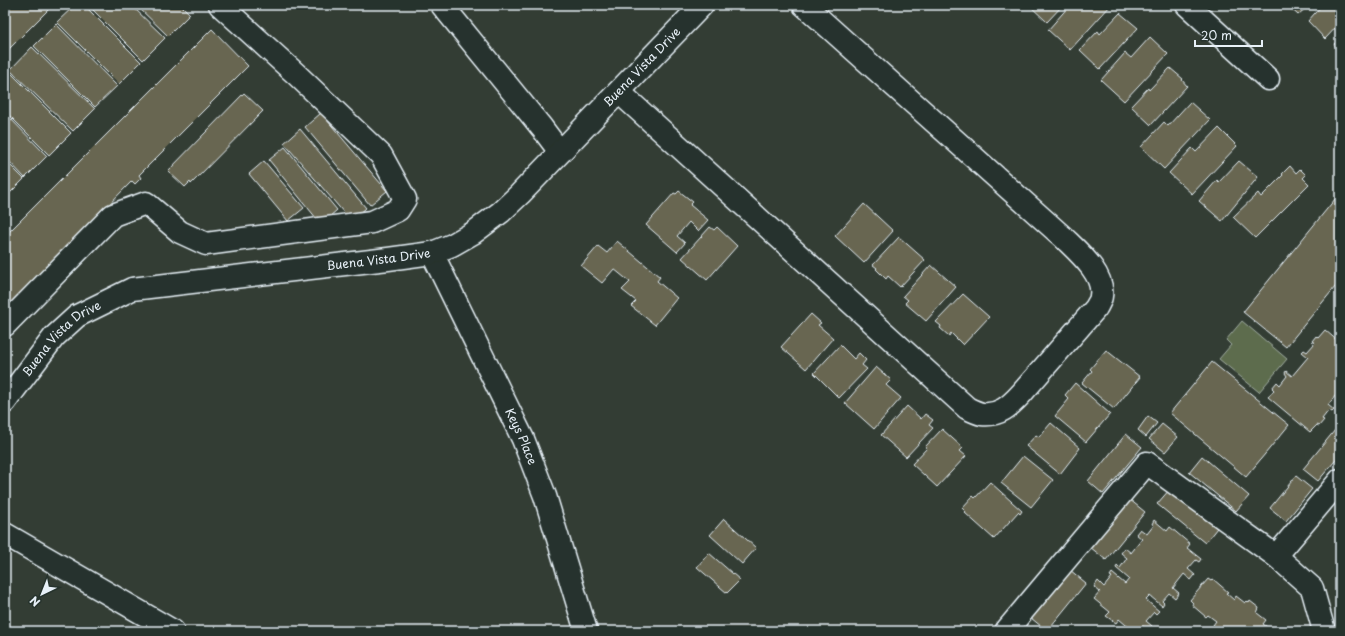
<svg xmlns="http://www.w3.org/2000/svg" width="1345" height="636" font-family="'Playpen Sans',sans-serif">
<rect width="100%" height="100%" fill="#333d34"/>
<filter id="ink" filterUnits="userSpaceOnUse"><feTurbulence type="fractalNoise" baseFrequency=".025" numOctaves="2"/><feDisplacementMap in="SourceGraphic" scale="8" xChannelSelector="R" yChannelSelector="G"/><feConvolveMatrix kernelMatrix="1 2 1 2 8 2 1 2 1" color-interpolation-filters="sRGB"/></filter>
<g filter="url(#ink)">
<polygon fill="#5d6c4e" stroke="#a2aea3" points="1242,321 1287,359 1259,392 1219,359 1231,345 1226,340"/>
<g fill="#676651" stroke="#e8f1f8">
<polygon points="8,5 53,5 5,53 5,8"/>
<polygon points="75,5 84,5 141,62 119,84 57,22"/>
<polygon points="88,5 131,5 165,38 143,60"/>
<polygon points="136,5 181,5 190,14 168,36"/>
<polygon points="1029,5 1063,5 1047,22"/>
<polygon points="1070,5 1074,9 1078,5 1111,5 1070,50 1048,30"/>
<polygon points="1287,5 1309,5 1298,15"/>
<polygon points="1322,5 1340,5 1340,23 1325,39 1308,21"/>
<polygon points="1120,13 1138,28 1100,69 1080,50 1098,31 1100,34"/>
<polygon points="56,24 117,86 95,107 34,46"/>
<polygon points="212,29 248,66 139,175 141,178 135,184 132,181 5,310 5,236"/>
<polygon points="1150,37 1168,54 1124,101 1101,80 1125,53 1131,58"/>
<polygon points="1340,39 1340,52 1334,44"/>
<polygon points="32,47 95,109 73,131 10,70"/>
<polygon points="1170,68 1183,79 1182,80 1187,86 1151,125 1131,106 1148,88 1149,90"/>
<polygon points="9,71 71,133 49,155 5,111 5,75"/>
<polygon points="244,93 263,111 191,184 190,182 185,187 168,171"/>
<polygon points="1190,102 1210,120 1164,169 1141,147 1164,122 1168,126"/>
<polygon points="5,113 47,156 25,178 5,157"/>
<polygon points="321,113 387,191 370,205 305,127"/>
<polygon points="1219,128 1237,146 1192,194 1169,173 1192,148 1196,152"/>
<polygon points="300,129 366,208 351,221 284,143"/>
<polygon points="285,147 337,210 321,224 269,160"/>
<polygon points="5,160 24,179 5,198"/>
<polygon points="264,161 304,208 288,221 249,174"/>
<polygon points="1239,161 1258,177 1222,221 1199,201 1217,180 1219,182"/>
<polygon points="1290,166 1296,173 1300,169 1306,175 1303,178 1309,184 1255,238 1233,217 1258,193 1261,197 1283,175 1282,174"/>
<polygon points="679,191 693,202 690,205 708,220 698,231 689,222 677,236 685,243 677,252 646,225 674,193 676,194"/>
<polygon points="1340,193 1340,281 1286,347 1243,312"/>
<polygon points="864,204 893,231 864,263 835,236"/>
<polygon points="710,227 714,230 717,227 737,246 707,280 682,258"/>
<polygon points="899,237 925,260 900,287 888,276 886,279 876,269 877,268 873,265"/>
<polygon points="617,241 660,277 657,281 677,298 655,325 631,306 636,301 622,290 630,282 614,269 602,283 581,266 598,246 607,253"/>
<polygon points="931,265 956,287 926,321 905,303 908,300 903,296"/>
<polygon points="963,294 989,317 963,345 951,333 949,336 940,328 941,326 936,322"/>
<polygon points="811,314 821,323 818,325 833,338 806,369 781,347"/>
<polygon points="1325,330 1340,343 1340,390 1328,405 1334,410 1332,412 1329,410 1322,419 1324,420 1319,426 1317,425 1310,432 1268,397 1274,390 1272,388 1277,382 1280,385 1287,376 1285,373 1286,371 1292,376 1308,357 1302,352 1304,350 1307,352 1315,343 1312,341 1316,336 1318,338"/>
<polygon points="840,345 854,359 859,353 866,360 862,365 867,369 839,398 814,373"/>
<polygon points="1106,350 1140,377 1114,409 1082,383 1092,371 1090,369"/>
<polygon points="1212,362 1289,425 1246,477 1170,413"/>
<polygon points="876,367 891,380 886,385 901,398 874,429 845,403"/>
<polygon points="1075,383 1110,414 1086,442 1055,416 1069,399 1065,395"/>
<polygon points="907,406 921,419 925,414 933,420 929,425 933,428 906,457 881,435"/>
<polygon points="1148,416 1157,423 1146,437 1138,430"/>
<polygon points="1051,423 1080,448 1060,474 1026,446 1036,435 1039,437"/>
<polygon points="1162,424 1178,437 1165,452 1149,439"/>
<polygon points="1340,424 1340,455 1318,481 1303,469"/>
<polygon points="942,429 963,448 960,451 966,456 937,487 912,464 927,448 925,447"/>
<polygon points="1126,434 1142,447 1103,494 1088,481"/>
<polygon points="1023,456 1053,480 1031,507 1001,483"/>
<polygon points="1202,456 1249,496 1236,511 1189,472"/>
<polygon points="1296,476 1312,489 1286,521 1270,508"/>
<polygon points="990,482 1022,511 1020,514 1018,512 994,539 965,513 966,512 962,508 973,496 975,498"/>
<polygon points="1170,489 1217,528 1205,543 1157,504"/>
<polygon points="1129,499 1145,512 1106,560 1090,547"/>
<polygon points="724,519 756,548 742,564 710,535"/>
<polygon points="1154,520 1167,531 1170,527 1190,544 1187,548 1201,559 1199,562 1196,560 1188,569 1195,575 1191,580 1184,574 1173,588 1179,593 1175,598 1169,593 1162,601 1164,603 1162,606 1150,596 1146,600 1159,611 1156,614 1154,612 1146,621 1152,626 1148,631 1143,626 1138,631 1133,631 1119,619 1116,623 1106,616 1110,612 1094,599 1100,592 1094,587 1098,581 1104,587 1112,577 1110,576 1112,573 1125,584 1129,579 1116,568 1117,565 1120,568 1127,558 1121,553 1125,548 1131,553 1142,539 1136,534 1140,529 1147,534 1154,525 1152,524"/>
<polygon points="709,553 740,580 727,593 697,567"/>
<polygon points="1070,570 1086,583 1047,631 1031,618"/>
<polygon points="1208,579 1211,581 1213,579 1228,592 1226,593 1234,600 1236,596 1245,603 1247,601 1249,603 1250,601 1259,608 1257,613 1266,620 1263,624 1271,630 1272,629 1275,631 1220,631 1213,625 1216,621 1208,615 1206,617 1192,605 1193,603 1190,600"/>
</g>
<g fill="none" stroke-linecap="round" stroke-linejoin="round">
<defs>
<g id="minor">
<polyline points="442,5 542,128 560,152"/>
<polyline points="1187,5 1268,79"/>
<path d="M619 92 967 408C971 410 977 413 982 414 999 416 1010 406 1021 394L1096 308C1098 304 1101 300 1101 296 1105 274 1077 251 1063 237L804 5"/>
<path id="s1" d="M432 253 523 439 545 496 586 631"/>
<polyline points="5,325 113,215 146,203 180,232 206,244 372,222 398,210 405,199 381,155 296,74 220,5"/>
<path id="s2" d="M5 402 54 337 77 316 132 289 388 259 432 253 452 245 473 233 501 212 520 194 702 5"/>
<polyline points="5,534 173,631"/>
<polyline points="1276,556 1340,480"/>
<polyline points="1006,631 1147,463 1276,556 1312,588 1324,631"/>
</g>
</defs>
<use href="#minor" stroke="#e8f1f8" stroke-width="25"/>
<use href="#minor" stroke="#26332d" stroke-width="22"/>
</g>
</g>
<g text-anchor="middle" stroke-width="4" stroke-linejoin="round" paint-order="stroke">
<g font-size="12" fill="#e8f1f8" stroke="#26332d">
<text dy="4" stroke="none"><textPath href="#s2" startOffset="759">Buena Vista Drive</textPath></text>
<text dy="4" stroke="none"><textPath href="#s2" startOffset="422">Buena Vista Drive</textPath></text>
<text dy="4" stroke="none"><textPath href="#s2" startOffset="86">Buena Vista Drive</textPath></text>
<text dy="4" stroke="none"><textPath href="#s1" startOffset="204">Keys Place</textPath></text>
</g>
</g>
<rect width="1345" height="636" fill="none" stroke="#26332d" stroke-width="20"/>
<rect x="10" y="10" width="1325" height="616" fill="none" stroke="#e8f1f8" stroke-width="1.5" filter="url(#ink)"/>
<g transform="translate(42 594) rotate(223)" stroke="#26332d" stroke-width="3" paint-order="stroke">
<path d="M0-3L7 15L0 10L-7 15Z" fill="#e8f1f8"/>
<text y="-6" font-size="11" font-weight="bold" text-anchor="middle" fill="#e8f1f8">N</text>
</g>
<path d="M1195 40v6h67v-6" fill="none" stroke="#e8f1f8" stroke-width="2"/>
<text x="1201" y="40" font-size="12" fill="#e8f1f8" stroke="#26332d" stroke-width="3" paint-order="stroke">20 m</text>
</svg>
